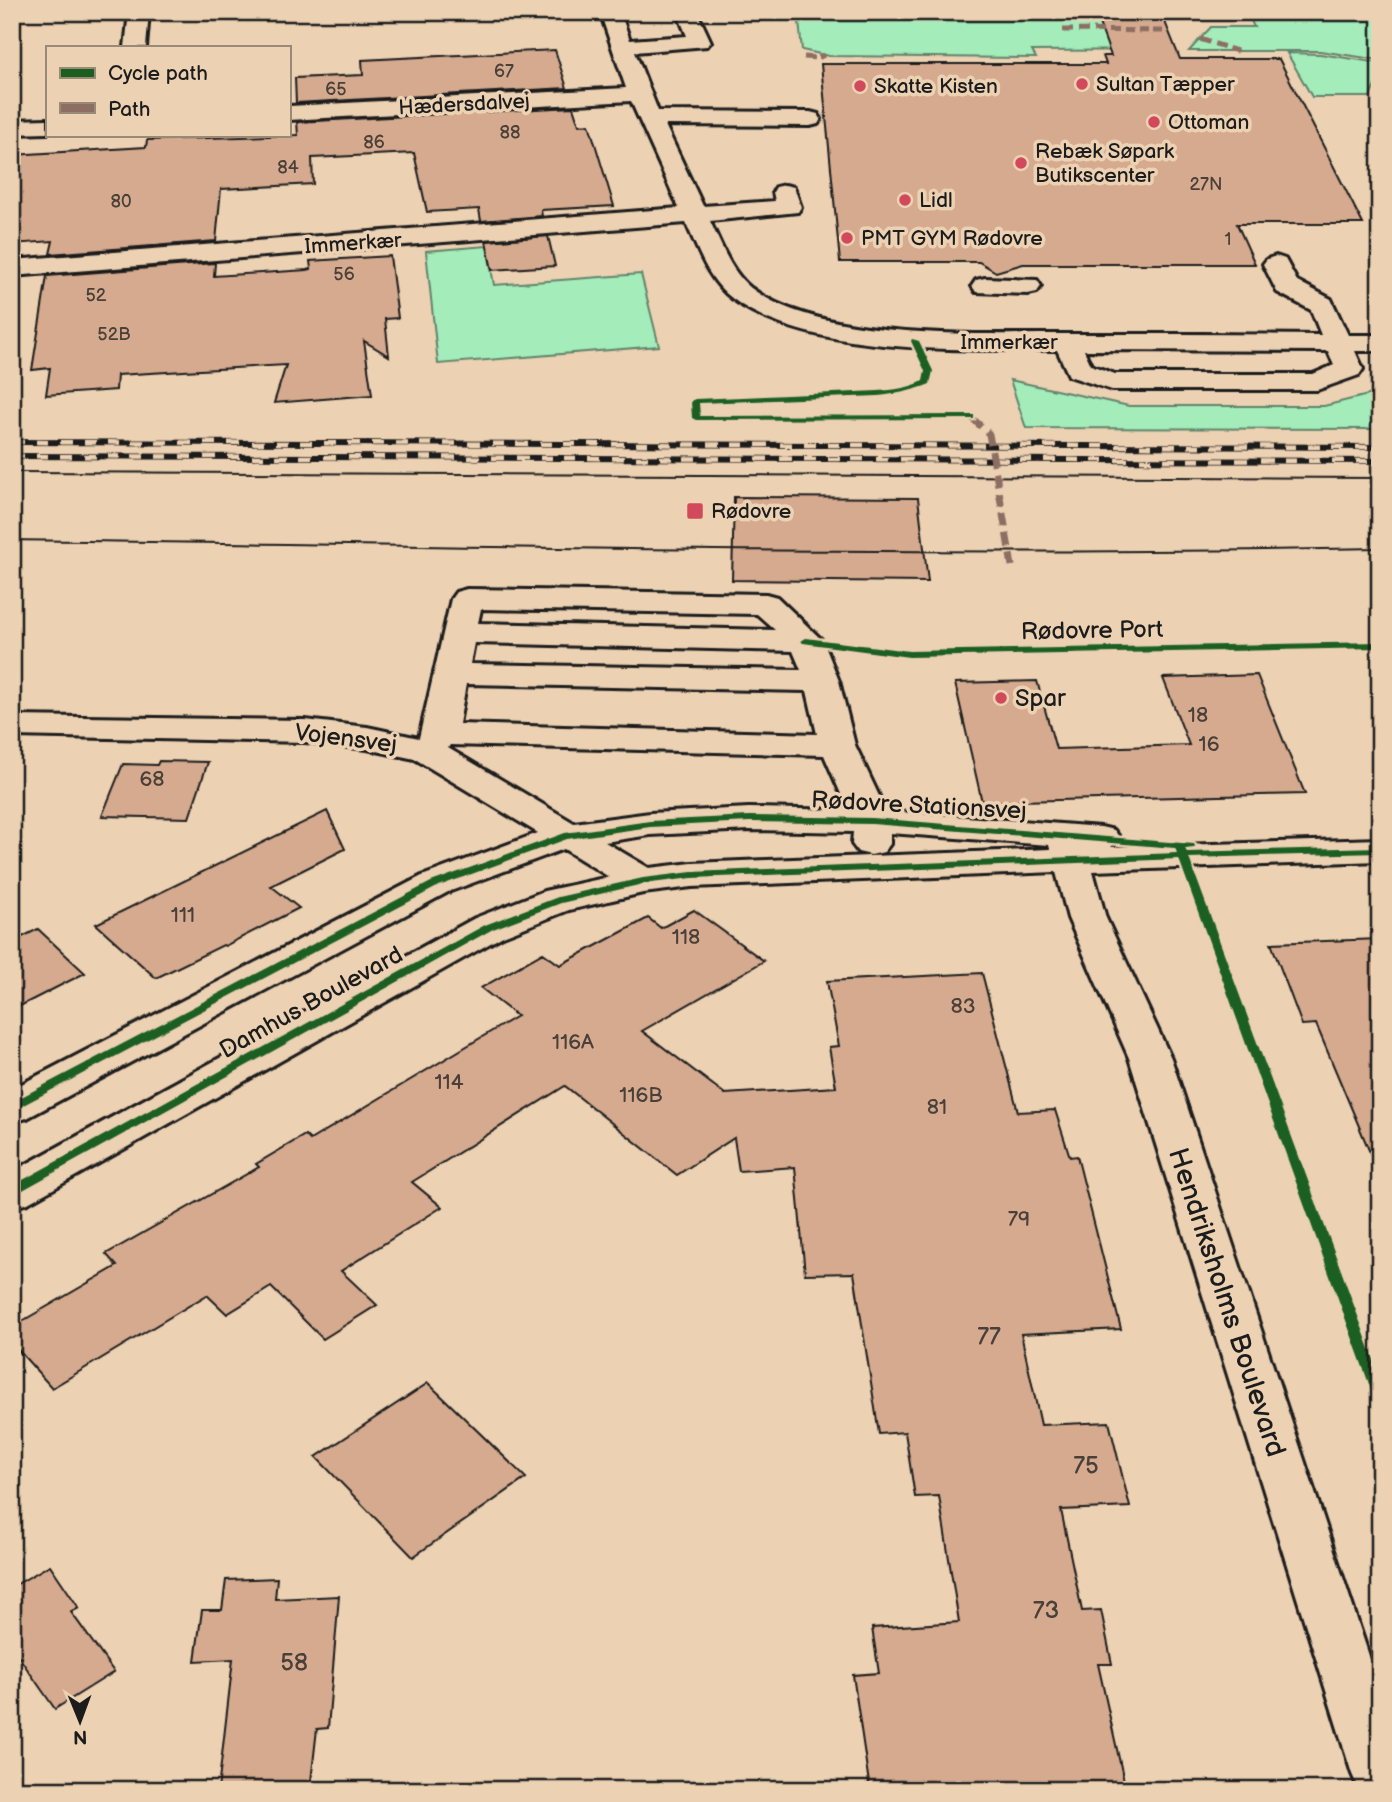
<svg xmlns="http://www.w3.org/2000/svg" width="1392" height="1802" font-family="'Balsamiq Sans',sans-serif">
<rect width="100%" height="100%" fill="#ecd1b3"/>
<filter id="ink" filterUnits="userSpaceOnUse"><feTurbulence type="fractalNoise" baseFrequency=".0143" numOctaves="2"/><feDisplacementMap in="SourceGraphic" scale="14" xChannelSelector="R" yChannelSelector="G"/><feConvolveMatrix kernelMatrix="1 2 1 2 8 2 1 2 1" color-interpolation-filters="sRGB"/></filter>
<g filter="url(#ink)">
<g fill="#a4ecba" stroke="#60846b" stroke-width="2">
<polygon points="798,12 1095,12 1099,23 1154,24 1167,50 1032,51 1036,58 829,56 802,50"/>
<polygon points="1247,12 1380,12 1380,60 1320,51 1189,51 1211,27 1254,27"/>
<polygon points="1287,53 1320,54 1380,63 1380,75 1370,97 1312,97"/>
<polygon points="487,246 494,285 641,274 659,346 438,364 426,251"/>
<polygon points="1010,380 1129,406 1324,406 1380,392 1380,429 1026,428"/>
</g>
<g fill="#d5aa8f" stroke="#1c1c1c" stroke-width="2">
<polygon points="1095,12 1161,12 1180,59 1279,59 1363,224 1237,224 1255,264 1023,264 996,272 979,262 840,262 821,64 1106,64 1103,56 1111,56"/>
<polygon points="555,50 567,88 296,103 295,78 363,75 362,60"/>
<polygon points="573,107 579,125 589,124 614,206 541,210 542,216 481,221 479,209 427,212 414,153 312,158 313,184 221,189 216,241 50,254 53,241 12,244 12,155 146,147 147,140 298,135 297,122"/>
<polygon points="548,236 555,266 492,270 486,241"/>
<polygon points="390,256 398,318 385,319 389,356 364,341 372,395 274,403 286,365 117,375 116,390 46,395 50,368 32,370 47,276 215,263 214,276 307,270 311,269 310,261"/>
<polygon points="734,497 918,498 928,582 732,580"/>
<polygon points="1257,675 1305,794 982,802 955,683 1037,681 1056,749 1189,745 1163,678"/>
<polygon points="159,761 208,762 189,818 102,816 123,764 157,765"/>
<polygon points="327,811 345,849 271,886 299,908 225,946 223,945 156,978 96,924"/>
<polygon points="694,910 764,961 642,1031 725,1094 836,1087 829,1047 839,1046 827,981 982,973 1018,1112 1055,1110 1070,1157 1077,1156 1121,1329 1021,1334 1041,1425 1109,1422 1130,1507 1061,1510 1082,1611 1101,1610 1112,1664 1098,1664 1126,1790 870,1790 853,1675 879,1673 872,1628 959,1622 939,1496 915,1497 905,1432 879,1434 854,1273 805,1274 795,1167 739,1171 734,1138 677,1175 565,1086 412,1182 442,1207 341,1271 377,1305 323,1339 271,1287 227,1314 207,1295 52,1388 12,1343 12,1327 117,1266 106,1254 259,1167 256,1164 305,1135 310,1140 517,1016 481,988 543,953 560,965 648,918 661,928"/>
<polygon points="38,929 85,973 12,1010 12,942"/>
<polygon points="1380,939 1380,1174 1379,1174 1316,1024 1302,1025 1271,943"/>
<polygon points="428,1383 526,1478 413,1557 316,1457"/>
<polygon points="50,1565 79,1608 71,1612 114,1672 55,1709 12,1647 12,1587"/>
<polygon points="277,1578 275,1599 339,1596 328,1728 317,1729 310,1790 218,1790 233,1659 195,1661 202,1610 222,1610 226,1580"/>
</g>
<g fill="none" stroke-linecap="round" stroke-linejoin="round">
<defs>
<g id="minor">
<polygon points="129,12 149,12 146,47 125,47"/>
<path d="M600 12H620L630 40 687 36 677 12H697L711 42 707 46 635 52 658 111 810 112 818 114 821 119 818 124 810 126 665 125 703 206 775 201 773 192 776 187 785 185 794 187 801 207 798 212 710 221C721 244 730 271 751 288 823 343 993 333 1082 334 1162 334 1241 334 1321 335L1311 310 1277 292 1263 264 1267 259 1276 256 1285 259 1297 281 1331 299 1348 335H1380V351H1355L1363 369 1359 375 1317 390H1112L1069 376 1057 350C965 349 809 356 733 299 708 281 698 249 686 223L12 276V260L679 208 631 101 289 120V106L626 88ZM1084 350 1328 351 1334 365 1313 374H1115L1091 365Z"/>
<polygon points="47,119 47,133 12,134 12,120"/>
<polygon points="985,278 1037,280 1041,286 1037,292 1028,294 976,292 972,286 976,280"/>
<path d="M467 589 766 594 777 597 823 641 839 681 855 745 886 811 1101 827 1114 830 1120 838 1111 847 1380 839V861L1093 871 1106 918 1171 1058 1380 1689V1790H1359L1352 1774 1129 1058 1068 918 1056 872 692 887 643 893 569 910 503 936 28 1203 12 1208V1172L475 918 544 891 609 877 564 849 448 892 27 1118 12 1122V1089L422 876 538 833 415 759 367 749 305 742 12 736V716L305 720 367 727 419 738 451 599 456 592ZM481 609 757 614 775 630 478 623ZM474 643 793 651 801 670 470 664ZM466 684 807 691 817 734 459 724ZM450 745 824 755 848 810 749 808 650 813 574 823 448 748ZM749 830 853 832 852 844 858 852 871 855 884 852 890 844V833L1049 845 1050 849 692 863 649 868 605 842 650 835Z"/>
</g>
</defs>
<use href="#minor" stroke="#1c1c1c" stroke-width="6"/>
<use href="#minor" fill="#ecd1b3" fill-rule="evenodd"/>
<g stroke="#1c1c1c" stroke-width="2">
<polyline points="12,472 1380,478"/>
<path d="M12 540C468 546 924 557 1380 548"/>
</g>
<defs>
<g id="rail">
<polyline points="12,442 1380,447"/>
<polyline points="12,456 1380,461"/>
</g>
</defs>
<use href="#rail" stroke="#1c1c1c" stroke-width="6"/>
<use href="#rail" stroke="#ecd1b3" stroke-width="4.5" stroke-dasharray="12" stroke-linecap="butt"/>
<g stroke="#8d6e63" stroke-width="5" stroke-dasharray="10 5" stroke-linecap="butt">
<polyline points="1063,30 1165,31"/>
<polyline points="1200,39 1237,51"/>
<polyline points="804,57 818,58 824,55"/>
</g>
<polyline stroke="#8d6e63" stroke-width="7" stroke-dasharray="14 7" stroke-linecap="butt" points="971,417 989,434 1012,566"/>
<defs>
<g id="cycleway">
<path d="M912 339 919 341 933 371 930 384C913 391 896 394 878 396L699 403 700 416 971 415H974V419L696 420 692 418 691 401 695 399 878 391C894 390 909 388 923 381L925 371 911 341Z"/>
<polygon points="806,638 909,651 1380,642 1380,648 909,657 803,643 801,641"/>
<polygon points="749,816 872,818 1194,844 1195,846 1194,848 1185,849 1187,852 1380,847 1380,853 1189,858 1380,1376 1380,1400 1375,1399 1373,1395 1179,859 692,878 643,884 561,903 493,929 12,1196 12,1186 485,925 558,897 643,878 692,872 1177,853 1175,848 872,824 749,822 650,827 567,839 439,886 12,1111 12,1102 431,882 565,833 650,821"/>
</g>
</defs>
<use href="#cycleway" stroke="#ecd1b3" stroke-width="5"/>
<use href="#cycleway" fill="#1b5e20" fill-rule="evenodd"/>
</g>
</g>
<g fill="#d1495b" stroke="#ecd1b3" stroke-width="2.5">
<circle cx="1082" cy="84" r="7"/>
<circle cx="860" cy="86" r="7"/>
<circle cx="1154" cy="122" r="7"/>
<circle cx="1021" cy="163" r="7"/>
<circle cx="905" cy="200" r="7"/>
<circle cx="847" cy="238" r="7"/>
<rect x="686" y="502" width="18" height="18" rx="3.5"/>
<circle cx="1001" cy="698" r="7"/>
</g>
<g text-anchor="middle" stroke-width="7" stroke-linejoin="round" paint-order="stroke">
<g font-size="18" fill="#4a4039">
<text x="504" y="77">67</text>
<text x="336" y="95">65</text>
<text x="510" y="138">88</text>
<text x="374" y="148">86</text>
<text x="288" y="173">84</text>
<text x="1206" y="190">27N</text>
<text x="121" y="207">80</text>
<text x="1228" y="245">1</text>
<text x="344" y="280">56</text>
<text x="96" y="301">52</text>
<text x="114" y="340">52B</text>
</g>
<g font-size="21" fill="#1c1c1c" stroke="#ecd1b3" text-anchor="start">
<text x="1096" y="91">Sultan Tæpper</text>
<text x="874" y="93">Skatte Kisten</text>
<text x="1168" y="129">Ottoman</text>
<text x="1035" y="158">Rebæk Søpark<tspan x="1035" dy="24">Butikscenter</tspan></text>
<text x="919" y="207">Lidl</text>
<text x="861" y="245">PMT GYM Rødovre</text>
<text x="711" y="518">Rødovre</text>
</g>
<g font-size="21" fill="#1c1c1c" stroke="#ecd1b3">
<text transform="translate(464 104) rotate(-3)" y="7">Hædersdalvej</text>
<text transform="translate(353 243) rotate(-4)" y="7">Immerkær</text>
<text x="1009" y="349">Immerkær</text>
</g>
<g font-size="21" fill="#4a4039">
<text x="1198" y="722">18</text>
<text x="1209" y="751">16</text>
<text x="152" y="786">68</text>
<text x="183" y="922">111</text>
<text x="686" y="944">118</text>
<text x="963" y="1013">83</text>
<text x="573" y="1049">116A</text>
<text x="449" y="1089">114</text>
<text x="641" y="1102">116B</text>
<text x="937" y="1114">81</text>
<text x="1019" y="1226">79</text>
</g>
<g font-size="24" fill="#1c1c1c" stroke="#ecd1b3">
<text transform="translate(1092 630) rotate(-1)" y="8">Rødovre Port</text>
<text transform="translate(346 738) rotate(7)" y="8">Vojensvej</text>
<text transform="translate(919 805) rotate(3)" y="8">Rødovre Stationsvej</text>
<text transform="translate(311 1002) rotate(-29)" y="8">Damhus Boulevard</text>
</g>
<g font-size="24" fill="#1c1c1c" stroke="#ecd1b3" text-anchor="start">
<text x="1015" y="706">Spar</text>
</g>
<g font-size="24" fill="#4a4039">
<text x="989" y="1344">77</text>
<text x="1086" y="1473">75</text>
<text x="1046" y="1618">73</text>
<text x="294" y="1670">58</text>
</g>
<g font-size="28" fill="#1c1c1c" stroke="#ecd1b3">
<text transform="translate(1228 1302) rotate(72)" y="10">Hendriksholms Boulevard</text>
</g>
</g>
<rect width="1392" height="1802" fill="none" stroke="#ecd1b3" stroke-width="42"/>
<rect x="21" y="21" width="1350" height="1760" fill="none" stroke="#1c1c1c" stroke-width="2.5" filter="url(#ink)"/>
<rect x="46" y="46" width="245" height="91" fill="#ecd1b3" stroke="#998977" stroke-width="2"/>
<rect x="60" y="68" width="35" height="10" fill="#1b5e20" stroke="#998977" stroke-width="2"/>
<text x="108" y="80" font-size="21" fill="#1c1c1c">Cycle path</text>
<rect x="60" y="103" width="35" height="10" fill="#8d6e63" stroke="#998977" stroke-width="2"/>
<text x="108" y="116" font-size="21" fill="#1c1c1c">Path</text>
<g transform="translate(80 1721) rotate(179)" stroke="#ecd1b3" stroke-width="5" paint-order="stroke">
<path d="M0-5L12 26L0 18L-12 26Z" fill="#1c1c1c"/>
<text y="-10" font-size="19" font-weight="bold" text-anchor="middle" fill="#1c1c1c">N</text>
</g>
</svg>
